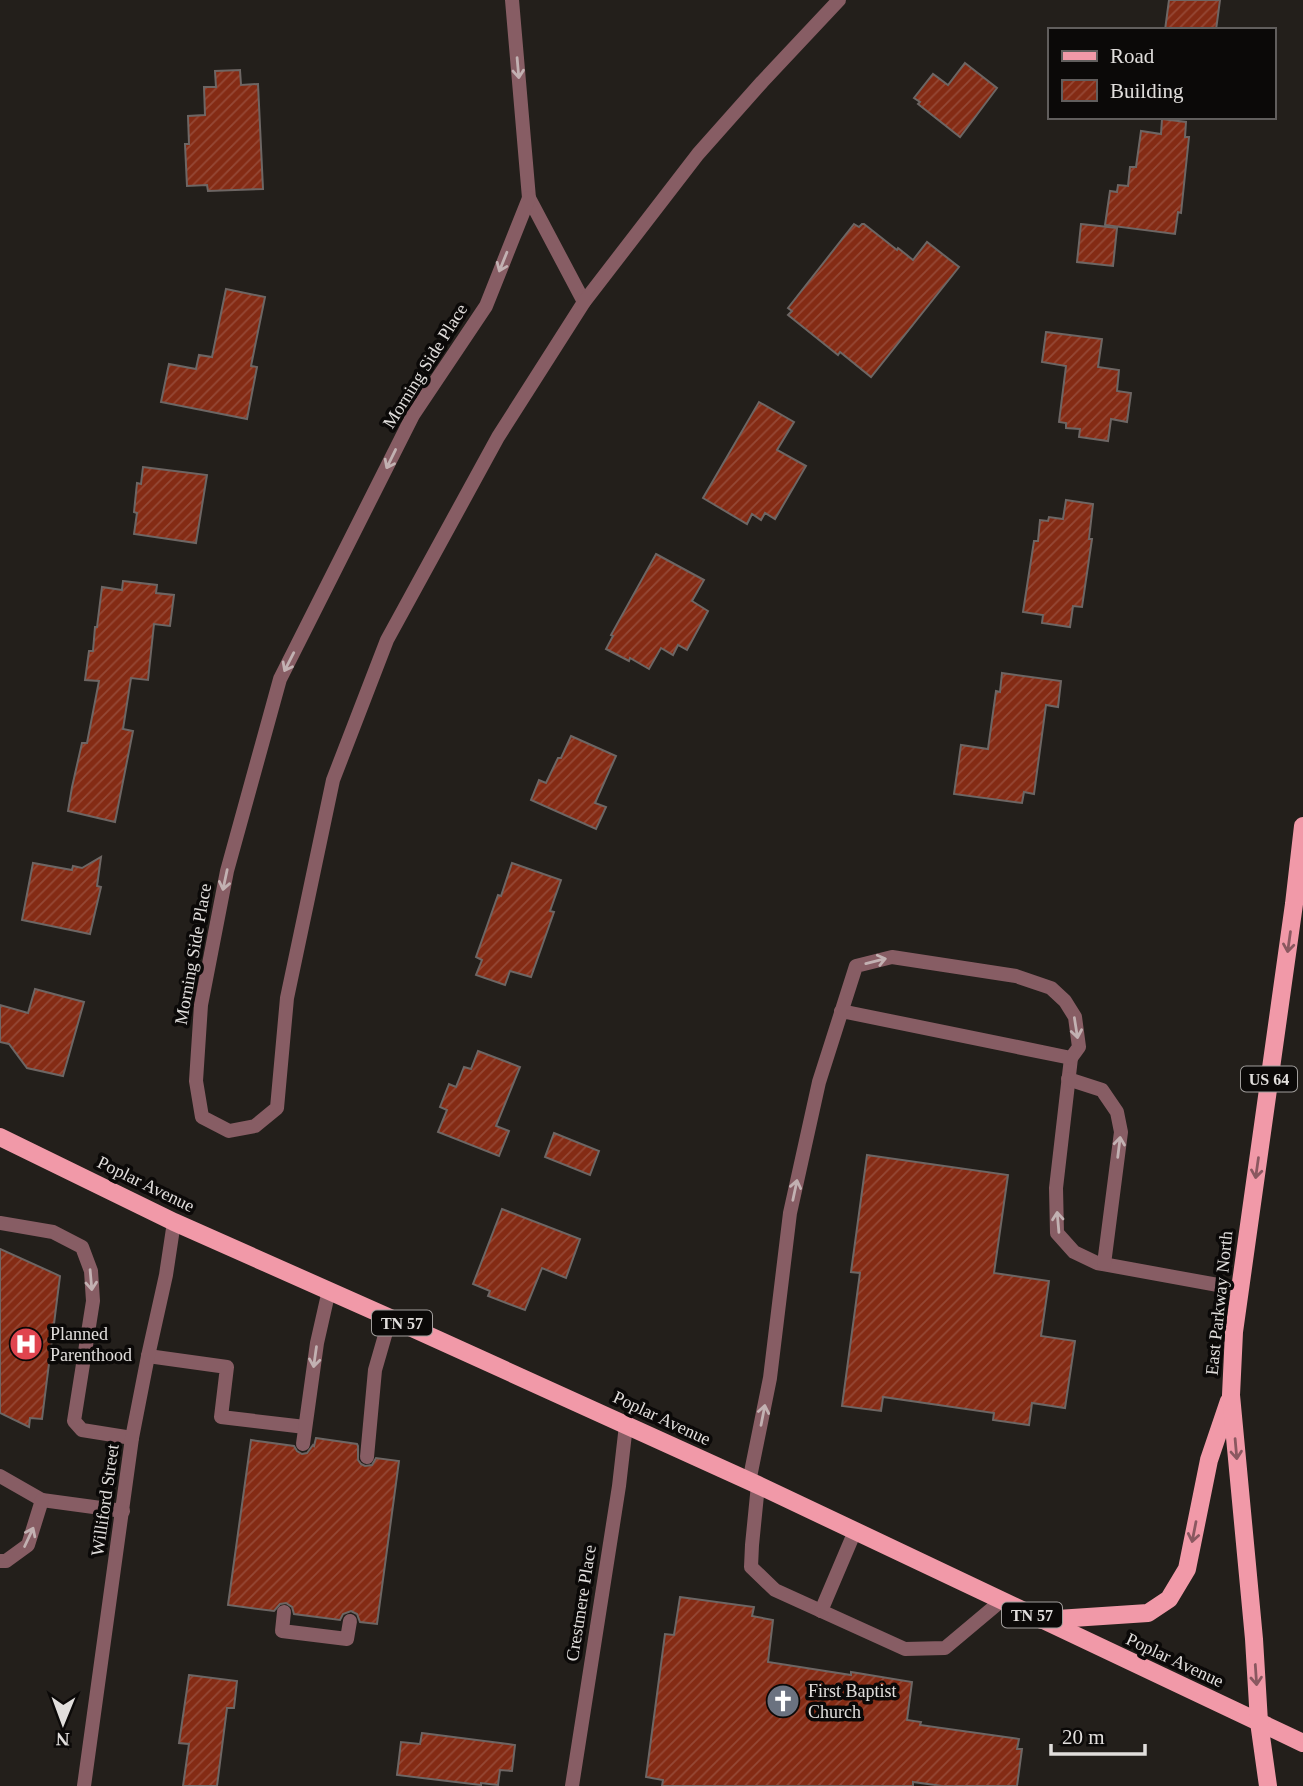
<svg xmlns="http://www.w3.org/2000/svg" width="1303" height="1786" font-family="'Times New Roman',serif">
<defs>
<pattern id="building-hatch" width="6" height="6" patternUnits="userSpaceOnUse" patternTransform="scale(1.75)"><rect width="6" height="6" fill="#842b14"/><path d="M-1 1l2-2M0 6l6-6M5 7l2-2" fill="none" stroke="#954936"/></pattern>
</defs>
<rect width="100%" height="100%" fill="#231f1b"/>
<g fill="url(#building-hatch)" stroke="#6d6664" stroke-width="2">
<polygon points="1169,0 1220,0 1216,30 1165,30"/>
<polygon points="965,63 997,88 960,137 918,104 920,102 914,98 933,74 948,85"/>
<polygon points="240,70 241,85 258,84 263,189 208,191 207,185 187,186 185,144 189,144 188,116 205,115 204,87 216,87 215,71"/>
<polygon points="1162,119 1186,122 1185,137 1189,137 1181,213 1178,212 1175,234 1105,225 1110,191 1117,192 1118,185 1128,186 1130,167 1136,167 1141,131 1161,134"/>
<polygon points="854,224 859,227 862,224 864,224 897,250 898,248 913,260 927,242 959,267 871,377 840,352 838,355 788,315 792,311 788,308"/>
<polygon points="1081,224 1117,228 1113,266 1077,262"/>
<polygon points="226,289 265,297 251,366 257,367 247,419 161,402 169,364 196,369 199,355 212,357"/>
<polygon points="1046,332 1102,339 1098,367 1119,370 1117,391 1131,393 1127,422 1111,419 1108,441 1079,437 1080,429 1066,428 1066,423 1059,422 1066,366 1042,362"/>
<polygon points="759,402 794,422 777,450 806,466 775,519 765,513 761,520 752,514 747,524 703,498"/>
<polygon points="143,467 207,475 196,543 134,534 137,513 134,512 137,483 141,484"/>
<polygon points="1066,500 1093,504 1089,539 1092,539 1082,607 1073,606 1070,627 1042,623 1043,615 1023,612 1034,541 1038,541 1040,520 1048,521 1049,517 1063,519"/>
<polygon points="656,554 704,580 692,601 708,611 687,650 678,645 673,655 661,648 649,669 630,658 629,661 606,649 613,636 611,635"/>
<polygon points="123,581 157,585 156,593 174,595 170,626 154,624 148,680 131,678 123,729 133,731 115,822 68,811 72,787 82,743 87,743 99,681 85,680 89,651 93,651 95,627 97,627 102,587 122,590"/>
<polygon points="1002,673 1061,681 1058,707 1046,705 1034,794 1024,792 1022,803 954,794 961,745 988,749 996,691 1000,692"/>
<polygon points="571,736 616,756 595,803 606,807 596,829 531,800 539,780 546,783 558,758 561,758"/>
<polygon points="101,857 97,886 101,887 90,934 22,920 33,863 72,870 73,866 82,868"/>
<polygon points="512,863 561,880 550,911 554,912 531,977 510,971 505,985 476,975 482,960 476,957 498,895 501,896"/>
<polygon points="35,989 84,1002 63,1076 27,1068 9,1044 0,1042 0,1005 28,1013"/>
<polygon points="478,1051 520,1067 496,1126 509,1131 499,1156 438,1132 447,1110 440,1107 449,1084 456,1087 464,1067 471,1069"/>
<polygon points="554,1133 599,1151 590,1175 545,1157"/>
<polygon points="867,1155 1008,1175 994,1273 1049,1281 1041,1336 1075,1341 1065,1408 1032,1403 1029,1425 993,1420 994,1413 883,1397 881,1411 842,1406 860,1273 851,1272"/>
<polygon points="502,1209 580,1239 566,1278 542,1268 525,1310 488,1296 490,1291 473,1284"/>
<polygon points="0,1249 60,1276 42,1419 30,1418 29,1427 0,1413"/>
<polygon points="316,1438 357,1444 358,1446 358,1460 361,1464 365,1466 372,1465 376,1458 399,1461 377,1624 360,1622 357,1614 351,1611 343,1614 340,1620 294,1614 292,1607 286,1603 280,1604 274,1611 228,1605 251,1440 294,1446 297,1451 302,1454 307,1453 313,1445 314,1446"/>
<polygon points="680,1597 754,1607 752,1616 773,1620 768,1662 851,1675 851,1672 912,1682 907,1720 921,1722 920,1725 1019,1739 1017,1749 1022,1749 1017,1786 942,1786 913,1782 913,1786 662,1786 663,1780 646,1777 665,1634 674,1635"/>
<polygon points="189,1675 237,1681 234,1708 227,1708 217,1786 183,1786 189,1744 179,1743"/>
<polygon points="422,1733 515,1745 512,1771 500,1770 498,1785 481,1783 481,1785 397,1775 401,1742 420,1744"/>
</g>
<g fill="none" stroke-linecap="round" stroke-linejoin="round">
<g stroke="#875d64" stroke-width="14">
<polyline points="1071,1058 1056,1188 1057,1233 1074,1252 1097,1263 1240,1289"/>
<polyline points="1068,1079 1102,1090 1117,1112 1121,1132 1104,1264"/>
<polyline points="0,1223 53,1232 82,1247 91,1271 93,1301 74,1421 82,1430 132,1438"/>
<polyline points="148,1356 227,1367 221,1417 305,1427"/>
<polyline points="303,1444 317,1343 329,1290"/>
<polyline points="367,1457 375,1370 390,1318"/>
<polyline points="0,1476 42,1500 123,1511"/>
<polyline points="749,1482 770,1378 790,1213 819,1082 856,966 892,957 1016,976 1051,988 1065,1001 1075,1017 1079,1047 1071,1058 841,1011"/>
<polyline points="758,1485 752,1545 751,1567 775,1590 905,1649 945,1648 1001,1601"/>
<polyline points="0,1561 6,1561 28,1545 42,1500"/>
<polyline points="821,1611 855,1531"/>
<polyline points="284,1612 282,1631 347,1639 350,1621"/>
</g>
<g stroke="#875d64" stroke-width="14">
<polyline points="512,0 529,198 584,302"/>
<polyline points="529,198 486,306 413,415 280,679 227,871 201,1005 196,1081 202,1117 229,1131 255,1126 277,1108 287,998 333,780 387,640 498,437 584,302 698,154 762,82 839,0"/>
<polyline points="84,1786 132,1438 148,1356 166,1275 174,1222"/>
<polyline points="572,1786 619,1486 626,1425"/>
</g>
<g stroke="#f199a8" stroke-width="18">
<polyline points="0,1137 174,1222 390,1318 758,1485 1303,1743"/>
<polyline points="1042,1620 1148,1613 1169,1599 1187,1569 1209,1460 1229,1401"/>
<polyline points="1268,1786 1259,1722 1254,1639 1231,1395 1234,1332 1294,904 1303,826"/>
</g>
</g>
<defs><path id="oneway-shaft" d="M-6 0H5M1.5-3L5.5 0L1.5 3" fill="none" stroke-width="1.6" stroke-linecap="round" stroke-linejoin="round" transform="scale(1.75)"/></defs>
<g stroke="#c2b1b2">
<use href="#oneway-shaft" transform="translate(518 68) rotate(85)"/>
<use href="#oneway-shaft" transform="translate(503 262) rotate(112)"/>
<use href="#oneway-shaft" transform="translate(391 459) rotate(116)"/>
<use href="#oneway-shaft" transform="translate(289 662) rotate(117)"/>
<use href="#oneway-shaft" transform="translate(225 880) rotate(102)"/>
<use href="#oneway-shaft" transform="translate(876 961) rotate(-14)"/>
<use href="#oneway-shaft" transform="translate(1076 1028) rotate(81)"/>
<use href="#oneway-shaft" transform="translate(1119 1147) rotate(-83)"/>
<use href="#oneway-shaft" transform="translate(795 1190) rotate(-78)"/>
<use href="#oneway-shaft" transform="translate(1058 1222) rotate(-95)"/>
<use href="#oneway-shaft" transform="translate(91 1280) rotate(85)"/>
<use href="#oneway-shaft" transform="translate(315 1357) rotate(98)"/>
<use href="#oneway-shaft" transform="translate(763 1415) rotate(-79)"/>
<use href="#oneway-shaft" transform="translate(29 1537) rotate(-65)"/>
</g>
<g stroke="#8a5860">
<use href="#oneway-shaft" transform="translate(1289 942) rotate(98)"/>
<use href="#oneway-shaft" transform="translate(1257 1168) rotate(98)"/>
<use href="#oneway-shaft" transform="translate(1236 1449) rotate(85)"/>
<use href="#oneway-shaft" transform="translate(1194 1532) rotate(101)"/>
<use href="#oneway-shaft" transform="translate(1256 1675) rotate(86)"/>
</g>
<defs>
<symbol id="hospital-disc" viewBox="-11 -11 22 22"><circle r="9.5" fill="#e0444e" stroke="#0b0908"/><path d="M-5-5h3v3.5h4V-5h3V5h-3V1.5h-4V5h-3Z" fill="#fff"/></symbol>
<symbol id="church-disc" viewBox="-11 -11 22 22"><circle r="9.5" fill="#6b7280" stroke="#0b0908"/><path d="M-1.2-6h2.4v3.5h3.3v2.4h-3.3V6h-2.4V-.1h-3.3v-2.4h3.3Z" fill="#fff"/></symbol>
</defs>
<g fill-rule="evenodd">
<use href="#hospital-disc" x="7" y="1325" width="38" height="38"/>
<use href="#church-disc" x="764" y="1682" width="38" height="38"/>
</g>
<g text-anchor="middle" stroke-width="7" stroke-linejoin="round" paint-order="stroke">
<g fill="#0b0908" stroke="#a19e9c" stroke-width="2">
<rect x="1241" y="1066.5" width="56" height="25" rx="5"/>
<rect x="372" y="1310.5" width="60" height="25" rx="5"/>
<rect x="1002" y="1602.5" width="60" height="25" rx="5"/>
</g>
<g font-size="16" font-weight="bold" fill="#e1dedc">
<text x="1269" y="1085">US 64</text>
<text x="402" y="1329">TN 57</text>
<text x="1032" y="1621">TN 57</text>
</g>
<g font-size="18" fill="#e1dedc" stroke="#0b0908">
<text transform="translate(425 366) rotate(-58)" y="6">Morning Side Place</text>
<text transform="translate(193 954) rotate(-80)" y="6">Morning Side Place</text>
<text transform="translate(146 1184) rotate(26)" y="6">Poplar Avenue</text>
<text transform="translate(1219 1303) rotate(-84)" y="6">East Parkway North</text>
<text transform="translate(662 1418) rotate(25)" y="6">Poplar Avenue</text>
<text transform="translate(105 1500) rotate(-82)" y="6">Williford Street</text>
<text transform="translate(581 1603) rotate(-81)" y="6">Crestmere Place</text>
<text transform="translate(1175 1660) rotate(25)" y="6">Poplar Avenue</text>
</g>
<g font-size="18" fill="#e1dedc" stroke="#0b0908" text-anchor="start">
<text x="50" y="1340">Planned<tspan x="50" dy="21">Parenthood</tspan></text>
<text x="808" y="1697">First Baptist<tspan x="808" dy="21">Church</tspan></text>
</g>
</g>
<rect x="1048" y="28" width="228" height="91" fill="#0b0908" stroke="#615e5d" stroke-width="2"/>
<rect x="1062" y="51" width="35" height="10" fill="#f199a8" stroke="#615e5d" stroke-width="2"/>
<text x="1110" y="63" font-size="21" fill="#e1dedc">Road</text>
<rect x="1062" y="80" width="35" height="21" fill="url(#building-hatch)" stroke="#615e5d" stroke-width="2"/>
<text x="1110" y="98" font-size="21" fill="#e1dedc">Building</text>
<g transform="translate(63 1723) rotate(181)" stroke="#0b0908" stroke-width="5" paint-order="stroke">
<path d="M0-5L12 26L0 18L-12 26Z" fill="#e1dedc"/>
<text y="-10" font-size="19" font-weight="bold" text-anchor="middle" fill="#e1dedc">N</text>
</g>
<path d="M1051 1744v10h94v-10" fill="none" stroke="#e1dedc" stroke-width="3.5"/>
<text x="1062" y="1744" font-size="21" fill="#e1dedc" stroke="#0b0908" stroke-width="5" paint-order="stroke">20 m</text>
</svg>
